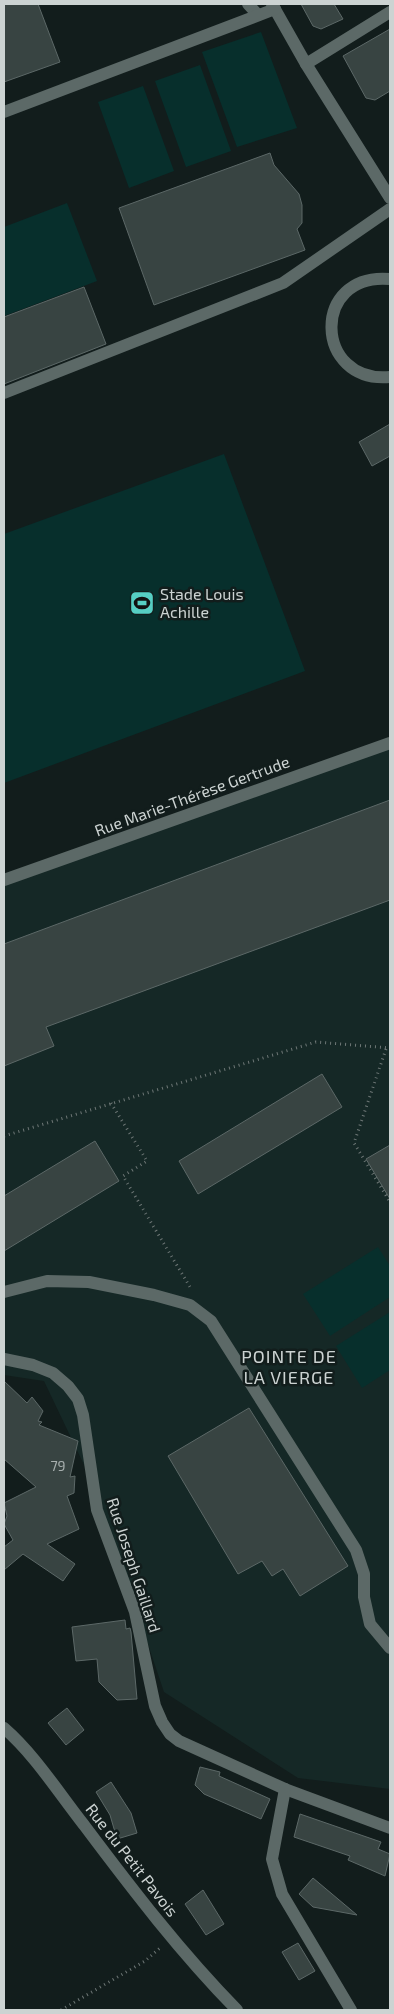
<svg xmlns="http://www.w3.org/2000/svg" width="394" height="2014" font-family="'Exo 2',sans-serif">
<rect width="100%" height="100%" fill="#121d1c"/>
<polygon fill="#152826" points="390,748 390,1789 298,1778 164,1692 97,1492 44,1381 4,1375 4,882"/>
<g fill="#072f2c">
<polygon points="261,32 297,128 237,147 202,52"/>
<polygon points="200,65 231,151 186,167 155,81"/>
<polygon points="143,86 174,171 129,188 98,102"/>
<polygon points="67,203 97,281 4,316 4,227"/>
<polygon points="224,454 305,671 4,783 4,534"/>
<polygon points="378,1247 390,1266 390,1297 330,1336 303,1294"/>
<polygon points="390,1312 390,1370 362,1388 336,1346"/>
</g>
<g fill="#384442" stroke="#5c6867">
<polygon points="4,4 38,4 60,62 4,82"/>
<polygon points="301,4 334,4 343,19 321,29 313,26"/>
<polygon points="390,29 390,91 375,100 366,98 343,56"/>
<polygon points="270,153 274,165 299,194 302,205 302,223 297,229 305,250 154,305 119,208"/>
<polygon points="84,287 106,344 4,384 4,317"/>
<polygon points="390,424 390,456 372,466 359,442"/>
<polygon points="390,800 390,900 46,1027 54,1046 4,1066 4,944"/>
<polygon points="322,1074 342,1107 198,1194 179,1161"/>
<polygon points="95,1141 119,1181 4,1251 4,1196"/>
<polygon points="390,1145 390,1199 366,1159"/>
<polygon points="4,1381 27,1403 32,1397 43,1411 38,1421 42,1422 39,1425 78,1441 70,1477 75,1476 74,1493 67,1496 79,1529 47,1544 75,1564 63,1581 23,1554 4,1570 4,1547 13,1540 4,1524 7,1516 4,1503 36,1487 4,1459"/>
<polygon points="249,1408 348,1566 300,1596 283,1569 272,1576 262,1561 238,1574 168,1456"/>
<polygon points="125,1620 126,1629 130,1628 131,1632 137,1699 117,1700 99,1682 97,1659 76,1661 72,1627"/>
<polygon points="67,1708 84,1730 66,1745 48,1723"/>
<polygon points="200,1767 220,1772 219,1776 270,1799 261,1819 204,1794 195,1785"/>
<polygon points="111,1782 131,1813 137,1833 117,1839 110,1815 96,1792"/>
<polygon points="300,1814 381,1842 378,1849 390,1854 385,1876 348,1860 350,1856 294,1837"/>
<polygon points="313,1878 357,1915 313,1907 299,1894"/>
<polygon points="203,1890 224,1924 206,1935 185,1904"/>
<polygon points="298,1943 315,1971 299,1980 282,1952"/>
</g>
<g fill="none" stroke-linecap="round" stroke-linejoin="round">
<g stroke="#6e7776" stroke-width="3" stroke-dasharray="1 4" stroke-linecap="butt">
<polyline points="386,1049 354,1143 390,1202"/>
<polyline points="111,1103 147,1161 123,1176 190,1287"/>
<polyline points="4,1136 316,1042 390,1048"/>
<polyline points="61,2010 145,1961 160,1948"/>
</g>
<g stroke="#5c6967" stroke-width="12">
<polyline points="248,4 258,15"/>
<polyline points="272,4 306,64 390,198"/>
<polyline points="306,64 390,12"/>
<polyline points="4,112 275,9"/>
<path d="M390 279C310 272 314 384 390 377"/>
<polyline points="4,393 283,283 390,209"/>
<polyline points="4,880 390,743"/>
<polyline points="4,1292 47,1281 89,1282 154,1295 190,1305 211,1321 356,1550 364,1574 364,1597 370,1624 390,1648"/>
<polyline points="4,1359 33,1365 53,1373 68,1386 78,1399 83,1415 97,1510 135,1612 155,1706 162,1722 170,1734 179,1741 285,1789 390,1828"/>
<path d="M4 1728C35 1755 58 1792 84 1825 132 1889 181 1953 237 2010"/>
<polyline points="285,1789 272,1859 282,1894 351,2010"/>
</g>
</g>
<defs>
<symbol id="stadium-square" viewBox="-11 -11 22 22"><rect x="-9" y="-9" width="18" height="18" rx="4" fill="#56cec3" stroke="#121d1c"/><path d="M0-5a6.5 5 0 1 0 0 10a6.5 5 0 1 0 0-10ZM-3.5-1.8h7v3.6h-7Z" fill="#111"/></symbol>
</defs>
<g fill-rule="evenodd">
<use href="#stadium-square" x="128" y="589" width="28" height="28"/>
</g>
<g text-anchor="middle" stroke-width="5" stroke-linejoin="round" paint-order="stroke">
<g font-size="14" fill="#a7afae">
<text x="58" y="1471">79</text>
</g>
<g font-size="16" fill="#ccd3d2" stroke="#121d1c" text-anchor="start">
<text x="160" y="600">Stade Louis<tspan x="160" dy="18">Achille</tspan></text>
</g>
<g font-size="16" fill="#ccd3d2" stroke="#121d1c">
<text transform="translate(192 796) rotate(-20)" y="6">Rue Marie-Thérèse Gertrude</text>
<text transform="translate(134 1565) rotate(72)" y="6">Rue Joseph Gaillard</text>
<text transform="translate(132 1860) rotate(52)" y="6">Rue du Petit Pavois</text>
</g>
<g font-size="18" letter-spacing="1" fill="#ccd3d2" stroke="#121d1c">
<text x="289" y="1363">POINTE DE<tspan x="289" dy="21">LA VIERGE</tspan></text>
</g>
</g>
<rect width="394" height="2014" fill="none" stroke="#ccd3d2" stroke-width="10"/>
</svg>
